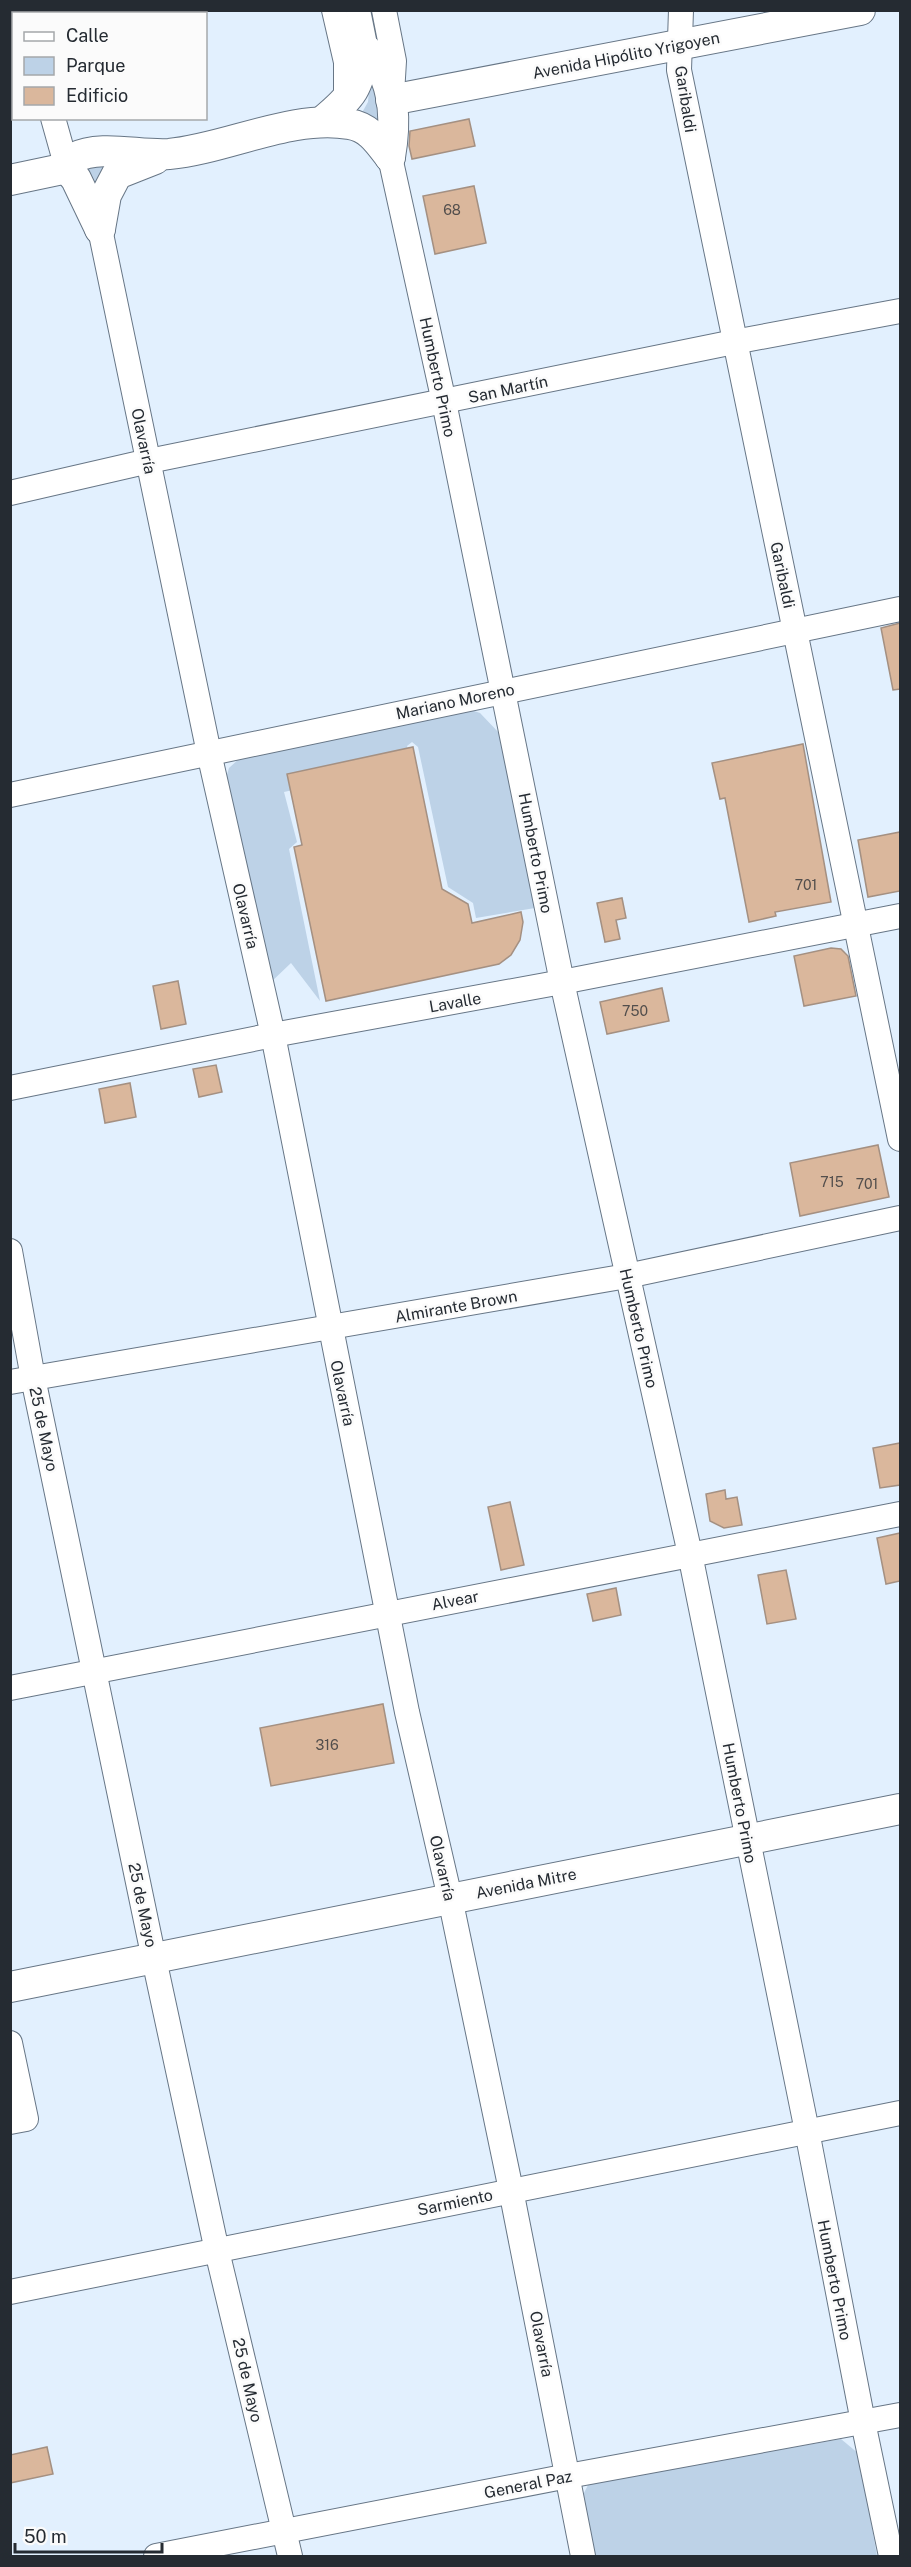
<svg xmlns="http://www.w3.org/2000/svg" width="911" height="2567" font-family="'Public Sans',sans-serif">
<rect width="100%" height="100%" fill="#e2f0fe"/>
<g fill="#bdd2e7">
<polygon points="370,78 377,88 383,125 359,118 368,102"/>
<polygon points="88,165 102,166 105,170 94,186 83,171"/>
<polygon points="468,709 480,713 501,735 535,908 476,918 473,903 448,887 418,747 412,742 407,746 412,763 284,792 297,842 289,849 320,1001 291,963 269,984 226,778 229,768 241,757"/>
<polygon points="841,2439 859,2454 877,2556 593,2556 581,2499 589,2483"/>
</g>
<g fill="#dab79c" stroke="#a49082" stroke-width="1.5">
<polygon points="469,119 475,146 412,159 409,146 410,131"/>
<polygon points="474,186 486,243 435,254 423,196"/>
<polygon points="900,623 900,689 893,690 881,628"/>
<polygon points="803,744 831,902 775,912 776,916 749,922 725,798 720,799 712,763"/>
<polygon points="413,747 442,889 468,904 472,923 521,912 523,922 520,940 511,955 499,964 326,1001 294,847 302,845 287,774"/>
<polygon points="900,832 900,891 868,897 858,840"/>
<polygon points="622,898 626,918 616,920 620,939 605,942 597,903"/>
<polygon points="831,948 841,949 848,956 856,996 804,1006 794,956"/>
<polygon points="178,981 186,1024 161,1029 153,986"/>
<polygon points="662,988 669,1021 607,1034 600,1002"/>
<polygon points="216,1065 222,1092 199,1097 193,1069"/>
<polygon points="130,1083 136,1117 105,1123 99,1089"/>
<polygon points="878,1145 889,1197 800,1216 790,1163"/>
<polygon points="900,1443 900,1485 880,1488 873,1448"/>
<polygon points="725,1490 726,1499 737,1497 742,1525 724,1528 710,1521 706,1494"/>
<polygon points="510,1502 524,1565 501,1570 488,1507"/>
<polygon points="900,1533 900,1581 886,1584 877,1538"/>
<polygon points="786,1570 796,1619 767,1624 758,1575"/>
<polygon points="616,1588 621,1615 593,1621 587,1594"/>
<polygon points="383,1704 394,1763 271,1786 260,1728"/>
<polygon points="47,2447 53,2474 10,2483 10,2455"/>
</g>
<g fill="none" stroke-linecap="round" stroke-linejoin="round">
<defs>
<g id="minor">
<polyline points="32,10 33,14"/>
<polyline points="334,10 346,62 346,100"/>
<polyline points="358,10 366,50"/>
<polyline points="384,10 394,61 392,94"/>
<polyline points="681,10 679,70 900,1139"/>
<polyline points="53,118 67,168"/>
<polyline points="390,157 444,402 562,982 690,1554 807,2131 863,2422 891,2556"/>
<polyline points="100,229 209,753 273,1035 407,1712 450,1898 511,2190 583,2556"/>
<polyline points="10,493 149,461 734,342 900,311"/>
<polyline points="10,795 900,609"/>
<polyline points="10,1088 273,1035 562,982 900,916"/>
<polyline points="10,1251 33,1378 154,1959 217,2251 290,2556"/>
<polyline points="10,1382 627,1276 900,1218"/>
<polyline points="10,1688 900,1514"/>
<polyline points="10,2043 26,2119 10,2122"/>
<polyline points="10,2292 900,2113"/>
<polyline points="156,2556 568,2476 900,2415"/>
</g>
<g id="major">
<path d="M366 50C371 56 378 62 381 68 396 95 395 128 390 157"/>
<polyline points="391,100 860,10"/>
<path d="M324 120C353 96 358 88 366 50"/>
<polyline points="67,168 76,179 100,229"/>
<path d="M10 180 67 168 73 158C102 144 138 156 169 154 226 149 292 114 349 124 369 127 378 141 390 157"/>
<polyline points="100,229 106,195 117,174 155,159"/>
<polyline points="10,1987 900,1809"/>
</g>
</defs>
<use href="#minor" stroke="#677686" stroke-width="26"/>
<use href="#major" stroke="#677686" stroke-width="32"/>
<use href="#minor" stroke="#fff" stroke-width="24"/>
<use href="#major" stroke="#fff" stroke-width="30"/>
</g>
<g text-anchor="middle" stroke-width="5" stroke-linejoin="round" paint-order="stroke">
<g font-size="14" fill="#524e4c">
<text x="452" y="215">68</text>
<text x="806" y="890">701</text>
<text x="635" y="1016">750</text>
<text x="832" y="1187">715</text>
<text x="867" y="1189">701</text>
<text x="327" y="1750">316</text>
</g>
<g font-size="16" fill="#252b32" stroke="#fbfbfb">
<text transform="translate(626 55) rotate(-11)" y="6">Avenida Hipólito Yrigoyen</text>
<text transform="translate(686 99) rotate(81)" y="6">Garibaldi</text>
<text transform="translate(438 377) rotate(78)" y="6">Humberto Primo</text>
<text transform="translate(508 389) rotate(-12)" y="6">San Martín</text>
<text transform="translate(144 441) rotate(78)" y="6">Olavarría</text>
<text transform="translate(783 575) rotate(78)" y="6">Garibaldi</text>
<text transform="translate(455 701) rotate(-12)" y="6">Mariano Moreno</text>
<text transform="translate(536 853) rotate(79)" y="6">Humberto Primo</text>
<text transform="translate(246 916) rotate(77)" y="6">Olavarría</text>
<text transform="translate(455 1002) rotate(-10)" y="6">Lavalle</text>
<text transform="translate(456 1306) rotate(-10)" y="6">Almirante Brown</text>
<text transform="translate(639 1328) rotate(77)" y="6">Humberto Primo</text>
<text transform="translate(343 1393) rotate(78)" y="6">Olavarría</text>
<text transform="translate(44 1429) rotate(78)" y="6">25 de Mayo</text>
<text transform="translate(455 1600) rotate(-11)" y="6">Alvear</text>
<text transform="translate(740 1803) rotate(79)" y="6">Humberto Primo</text>
<text transform="translate(443 1868) rotate(77)" y="6">Olavarría</text>
<text transform="translate(526 1883) rotate(-11)" y="6">Avenida Mitre</text>
<text transform="translate(143 1905) rotate(78)" y="6">25 de Mayo</text>
<text transform="translate(455 2202) rotate(-12)" y="6">Sarmiento</text>
<text transform="translate(835 2280) rotate(79)" y="6">Humberto Primo</text>
<text transform="translate(542 2344) rotate(79)" y="6">Olavarría</text>
<text transform="translate(248 2380) rotate(77)" y="6">25 de Mayo</text>
<text transform="translate(528 2484) rotate(-11)" y="6">General Paz</text>
</g>
</g>
<rect width="911" height="2567" fill="none" stroke="#252b32" stroke-width="24"/>
<rect x="12" y="12" width="195" height="108" fill="#fbfbfb" stroke="#a5a8ab" stroke-width="1.5"/>
<rect x="24" y="32" width="30" height="9" fill="#ffffff" stroke="#a5a8ab" stroke-width="1.5"/>
<text x="66" y="42" font-size="18" fill="#252b32">Calle</text>
<rect x="24" y="57" width="30" height="18" fill="#bdd2e7" stroke="#a5a8ab" stroke-width="1.5"/>
<text x="66" y="72" font-size="18" fill="#252b32">Parque</text>
<rect x="24" y="87" width="30" height="18" fill="#dab79c" stroke="#a5a8ab" stroke-width="1.5"/>
<text x="66" y="102" font-size="18" fill="#252b32">Edificio</text>
<path d="M15 2543v9h147v-9" fill="none" stroke="#252b32" stroke-width="3"/>
<text x="24" y="2543" font-size="18" fill="#252b32" stroke="#fbfbfb" stroke-width="4.5" paint-order="stroke">50 m</text>
</svg>
